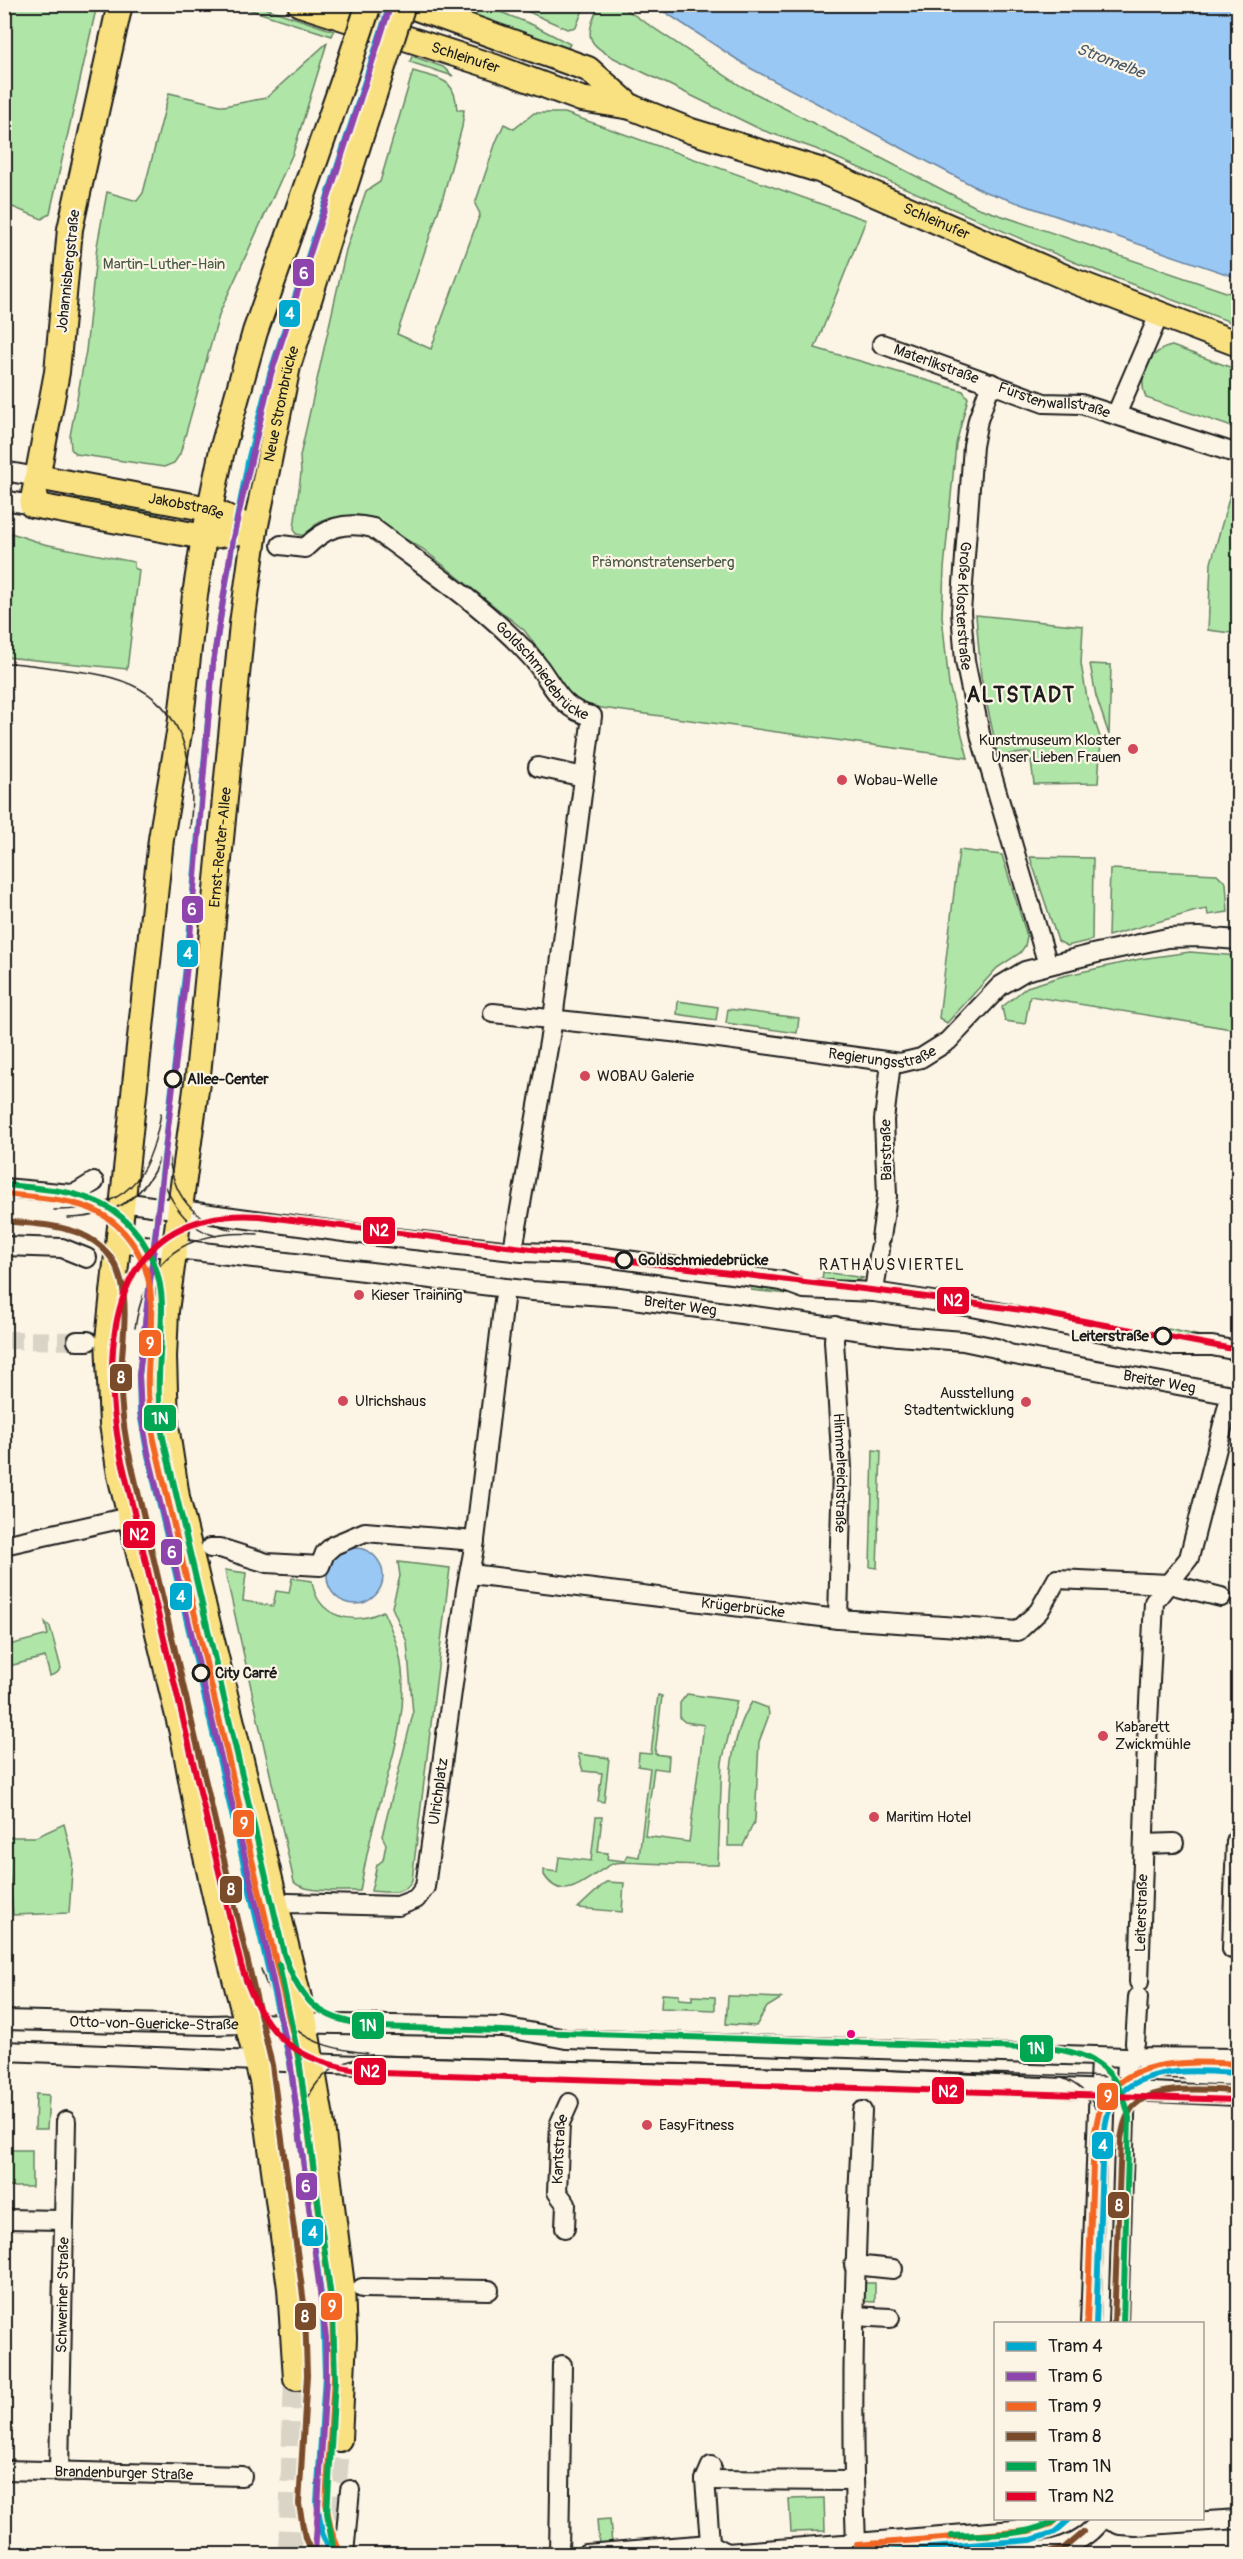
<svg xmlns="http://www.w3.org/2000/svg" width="1243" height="2559" font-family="Pangolin,sans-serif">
<rect width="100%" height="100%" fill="#fcf5e5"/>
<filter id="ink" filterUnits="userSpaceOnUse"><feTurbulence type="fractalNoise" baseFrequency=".0167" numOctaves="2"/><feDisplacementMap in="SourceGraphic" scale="12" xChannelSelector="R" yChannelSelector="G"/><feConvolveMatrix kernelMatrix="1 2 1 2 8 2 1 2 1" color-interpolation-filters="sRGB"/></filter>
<g filter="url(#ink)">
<g fill="#afe6a8" stroke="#668162" stroke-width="1.5">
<polygon points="5,4 97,5 50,213 42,219 5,204"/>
<path d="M599 4 619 5 741 86 976 207 1238 296V325L1074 262 816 149 762 130 614 58C583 41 587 35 599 4Z"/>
<polygon points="235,5 256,5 334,31 332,36"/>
<polygon points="434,5 483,5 533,25 570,44 567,49"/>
<polygon points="513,5 585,5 576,27 567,29"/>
<polygon points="327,43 293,153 220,312 180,454 174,463 164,467 76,454 71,449 70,436 86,351 97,246 107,192 137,201 143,193 169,93 224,106 266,98"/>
<polygon points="412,56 443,67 453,76 410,62"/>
<path d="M413 71C441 80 455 77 457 110H464L462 127 443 197 397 334 431 349 480 214 475 204 496 142 504 124 514 129 534 113H565L866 220 815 348 963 391 968 398 956 444 944 569 942 616 949 685 968 758 587 706 562 697 542 654 524 630 423 549 370 519 357 515 326 519 315 525 306 536 296 534 294 528 301 473 300 456 346 250 366 191 380 182Z"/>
<path d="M1172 346 1238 370V429L1146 398C1137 377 1149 350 1172 346Z"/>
<polygon points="1233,484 1238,485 1238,634 1208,630 1211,563"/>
<polygon points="70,495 159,511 157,518 87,504"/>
<polygon points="5,531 44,544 134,562 134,568 139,570 127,669 5,657"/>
<polygon points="976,615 1083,626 1081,664 1087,698 1101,740 1098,783 1034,784 1030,752 998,756 981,677"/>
<polygon points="1090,664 1111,665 1109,735 1096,696"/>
<polygon points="959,850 1002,855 1027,936 1025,946 1020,953 997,968 947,1023 939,1018"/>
<polygon points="1030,857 1093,858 1092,940 1067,946 1058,941"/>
<polygon points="1110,869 1217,874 1226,883 1228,912 1208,915 1207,909 1196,911 1108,936"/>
<polygon points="1190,952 1238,956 1238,1030 1030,996 1025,1024 1005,1021 1002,1007 1027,987 1063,976 1140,959"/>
<polygon points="678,1001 718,1007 716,1020 677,1014"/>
<polygon points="728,1009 799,1018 797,1033 726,1023"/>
<polygon points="823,1272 864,1278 852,1282 822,1280"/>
<polygon points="751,1284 773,1286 798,1295 751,1290"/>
<polygon points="1168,1329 1200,1336 1184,1339 1167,1336"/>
<polygon points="873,1450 881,1451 877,1568 870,1567"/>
<path d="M398 1562 450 1568 412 1880C405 1896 387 1892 371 1891L377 1865 383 1860 386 1844 382 1836 413 1714 407 1642 392 1607 400 1576Z"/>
<path d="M225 1570 246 1573 243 1601 273 1606 276 1591 289 1593 292 1578 312 1581C317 1617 353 1627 383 1611 389 1624 396 1638 399 1653 414 1716 383 1781 370 1841 366 1858 363 1874 360 1891 345 1891 303 1893 294 1882Z"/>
<polygon points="45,1622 50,1627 61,1668 57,1673 50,1676 45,1657 5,1667 5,1646 48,1635"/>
<path d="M687 1694 737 1701 722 1762 718 1865C693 1865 668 1864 643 1863 635 1863 623 1861 615 1863 594 1869 566 1910 544 1875V1870L557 1872 559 1857 591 1861 596 1817H602L598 1852 608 1853 607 1859 625 1861 627 1855 639 1857 650 1768 638 1766 639 1753 651 1754 658 1695 662 1696 655 1754 669 1756 668 1770 654 1768 645 1836 689 1842 704 1725 685 1722 680 1718V1703Z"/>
<path d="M752 1702 768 1708 769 1715 759 1742 755 1820 743 1846H728C729 1799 726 1743 752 1702Z"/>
<polygon points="578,1754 609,1758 604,1802 598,1801 602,1773 583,1771"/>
<polygon points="64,1824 73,1859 69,1913 13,1915 6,1837 36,1837"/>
<polygon points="606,1882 624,1883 622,1912 578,1908"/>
<polygon points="662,1994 679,1995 679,1999 692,2000 692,1996 715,1997 715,2010 661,2008"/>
<polygon points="728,1996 782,1998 767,2007 756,2026 726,2024"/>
<polygon points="36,2094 49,2095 47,2129 35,2129"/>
<rect x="5" y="2150" width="27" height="37"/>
<polygon points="856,2283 875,2283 875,2302 856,2301"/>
<polygon points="824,2498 825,2531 791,2532 789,2499"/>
<polygon points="610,2519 612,2545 599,2546 597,2520"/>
</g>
<g fill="#9ac8f5" stroke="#68839e" stroke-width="1.5">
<polygon points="654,5 1238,5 1238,278 983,191 750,68"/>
<circle cx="355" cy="1576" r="28"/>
</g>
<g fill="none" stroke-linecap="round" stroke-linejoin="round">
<polyline stroke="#dad4c7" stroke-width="18" stroke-dasharray="18 9" stroke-linecap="butt" points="4,1340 77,1341"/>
<g stroke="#dad4c7" stroke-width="24" stroke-dasharray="24 12" stroke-linecap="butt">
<polyline points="290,2554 296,2378"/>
<polyline points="328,2554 339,2439"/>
</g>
<defs>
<g id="minor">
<path id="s1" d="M882 344 1044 403 1081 404 1238 454"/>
<path id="s2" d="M991 383 978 420 973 446 961 612 965 661 981 738 1048 965"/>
<polyline points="1116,415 1159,315"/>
<polyline points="4,471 37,477"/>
<polyline points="4,500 32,505"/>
<path id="s3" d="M281 545 305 548C326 527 344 521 373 528 426 568 487 608 531 657 552 680 558 710 592 716L553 1019 514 1244"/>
<polyline points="538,767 584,777"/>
<path id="s4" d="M493 1013 690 1034 900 1063 921 1058 948 1041 1000 986 1025 971 1097 953 1167 938 1199 937 1238 940"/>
<polyline points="4,1188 71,1194 78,1192 94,1182"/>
<polyline points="122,1202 351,1233 522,1252 582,1254 782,1281 804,1289 874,1292 972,1307 1174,1346 1212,1346 1238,1351"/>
<polyline points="881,1238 887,1196 884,1120 891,1063"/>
<path id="s5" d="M118 1242 532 1291 619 1297 898 1336 963 1341 996 1348 1009 1354 1238 1396"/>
<polyline points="4,1246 62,1248 87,1258"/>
<polyline points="874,1292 880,1249"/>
<path id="s6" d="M835 1326 834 1341 842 1468 838 1619"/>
<polyline points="77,1341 88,1341"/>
<polyline points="4,1545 129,1517"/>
<polyline points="210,1548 220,1548 267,1563 320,1566 325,1553 334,1545 365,1532 475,1541"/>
<path id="s7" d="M471 1574 838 1619 1018 1631 1039 1611 1057 1579 1169 1584 1221 1597"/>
<polyline points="1144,1844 1174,1843"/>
<path id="s8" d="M277 1905 289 1903 398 1906 416 1899 425 1887 466 1590 474 1548 504 1300"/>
<polyline points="1232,1949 1236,1841 1238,1841"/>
<path id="s9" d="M1139 1982 1147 1743 1154 1602 1189 1558 1228 1405"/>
<path id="s10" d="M4 2020 209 2025 282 2023 503 2027 566 2039 1127 2057 1238 2058"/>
<polyline points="248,2024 288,2054 301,2059"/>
<polyline points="1135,2043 1138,1997"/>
<polyline points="4,2051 358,2065 864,2079 1238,2096"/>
<path d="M862 2111C855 2255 850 2399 856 2543L1014 2530 1034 2526 1053 2518"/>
<polyline points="4,2219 63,2220"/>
<path id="s11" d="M565 2228 566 2204 557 2192 560 2123 569 2103"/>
<polyline points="854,2265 893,2269"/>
<polyline points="362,2288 489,2290"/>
<polyline points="854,2316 890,2318"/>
<polyline points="1090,2324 1100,2057"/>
<polyline points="1118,2324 1127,2057"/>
<polyline points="711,2466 705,2480 711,2554"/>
<path id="s12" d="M4 2470 242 2476"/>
<path id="s13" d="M59 2471 66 2121"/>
<polyline points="705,2480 853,2481"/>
<polyline points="1103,2518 1120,2525 1135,2526 1238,2519"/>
<polyline points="344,2554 350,2490"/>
<polyline points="559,2554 562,2365"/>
<polyline points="586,2554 710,2544 727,2553 856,2543"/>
<path d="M1013 2554C1047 2551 1081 2549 1102 2518"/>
</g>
<g id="major">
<polyline points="120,4 70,229 57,372 32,505 204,537 255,530"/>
<path id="s14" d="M300 4 495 67 581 99 631 107 691 131 819 170 1076 282 1238 344"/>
<polyline points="405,4 588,69 631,107"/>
<path id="s15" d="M37 477 209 509 255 530"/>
<polyline points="296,2378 290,2288 262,2081 228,1952 202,1839 184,1741 120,1475 112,1424 108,1340 161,839 180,727 195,595 204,537 222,450 255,332 345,76"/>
<path id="s16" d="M339 2439 344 2338 342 2286 321 2118 305 2023 177 1497 166 1425 164 1357 166 1311 198 1075 242 624 255 530 288 366 374 95"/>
</g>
</defs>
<use href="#minor" stroke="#1c1c1c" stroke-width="22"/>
<use href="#major" stroke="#1c1c1c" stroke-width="28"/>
<use href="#minor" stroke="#fcf5e5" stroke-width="18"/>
<use href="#major" stroke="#f9e181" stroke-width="24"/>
<g stroke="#1c1c1c" stroke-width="1.5">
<path d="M4 663C23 663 41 666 60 669 87 672 115 675 140 689 189 716 196 778 190 828"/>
<path d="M168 1142C169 1188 187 1219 232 1230"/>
<path d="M159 1159C163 1192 181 1226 216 1236"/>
<path d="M54 1210C125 1211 150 1180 161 1113"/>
<path d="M68 1218C125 1217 157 1187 167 1132"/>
<path d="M135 1328C146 1256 187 1229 258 1234"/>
<path d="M261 1969C281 2029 304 2046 367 2053"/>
<path d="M1062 2078C1094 2090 1103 2117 1102 2150"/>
<path d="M302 2152C297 2098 316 2065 372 2055L1184 2079"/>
</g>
<defs>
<g id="major-bridge">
<polyline points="345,76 369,4"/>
<polyline points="374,95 403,4"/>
</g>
</defs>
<use href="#major-bridge" stroke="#1c1c1c" stroke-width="28" stroke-linecap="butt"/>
<use href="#major-bridge" stroke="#f9e181" stroke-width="24"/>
<defs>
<g id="tram-1">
<path d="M1096 2324 1103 2137C1105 2129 1106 2121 1108 2114 1126 2063 1196 2071 1238 2073"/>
<polyline points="331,2554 322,2533 317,2503 325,2375 323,2310 290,2062 147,1451 140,1413 139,1376 188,949 213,662 234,534 249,457 270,374 390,4"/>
<polyline points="858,2554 1031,2540 1055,2532 1071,2518"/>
</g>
<polyline id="tram-2" points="315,2554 326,2380 326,2338 290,2060 261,1925 148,1452 141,1414 139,1375 189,949 213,663 233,538 271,374 390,7"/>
<g id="tram-3">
<path d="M5 1194C32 1197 60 1198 86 1207 103 1213 119 1225 130 1240 162 1281 149 1328 148 1376 147 1398 150 1419 154 1440L299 2061 332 2309 334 2376 326 2503 331 2530 339 2550"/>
<path d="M1087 2324 1094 2137C1096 2128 1097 2118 1100 2110 1121 2055 1191 2062 1238 2064"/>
<polyline points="857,2545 1029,2531 1051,2524 1057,2518"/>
</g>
<g id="tram-4">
<path d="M4 1221C30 1224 58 1224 81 1234 141 1260 122 1326 121 1377 120 1400 123 1422 127 1445L272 2065 305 2311 307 2375 299 2504 305 2538 312 2554"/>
<path d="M1114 2324 1121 2139C1123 2128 1125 2117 1132 2108 1152 2083 1208 2090 1237 2091"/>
<polyline points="1044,2554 1064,2548 1083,2532"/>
</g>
<g id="tram-5">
<path d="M6 1185C35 1188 65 1189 92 1200 135 1216 161 1260 162 1305 162 1351 154 1391 163 1438L284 1954C302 2008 323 2020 378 2027L1055 2049C1098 2055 1121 2075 1129 2118L1123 2324"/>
<polyline points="279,1965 299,2060 333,2313 335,2380 327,2513 333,2548"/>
<path d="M952 2536C987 2534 1028 2538 1059 2518"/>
</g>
<path id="tram-6" d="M1237 2100 382 2073C303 2066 264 2043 241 1965L121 1457C99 1344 109 1207 259 1216L904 1294 1036 1312 1238 1350"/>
</defs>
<use href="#tram-1" stroke="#fcf5e5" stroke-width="10"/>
<use href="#tram-2" stroke="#fcf5e5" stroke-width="10"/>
<use href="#tram-3" stroke="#fcf5e5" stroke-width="10"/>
<use href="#tram-4" stroke="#fcf5e5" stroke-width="10"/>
<use href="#tram-5" stroke="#fcf5e5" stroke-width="10"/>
<use href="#tram-6" stroke="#fcf5e5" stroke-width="10"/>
<use href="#tram-1" stroke="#00a9ce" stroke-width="6"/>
<use href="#tram-2" stroke="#8e44ad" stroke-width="6"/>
<use href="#tram-3" stroke="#f26522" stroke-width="6"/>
<use href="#tram-4" stroke="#7a4b2a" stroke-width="6"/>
<use href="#tram-5" stroke="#00a651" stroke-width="6"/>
<use href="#tram-6" stroke="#e4002b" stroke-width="6"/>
</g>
</g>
<g fill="#d1495b" stroke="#fcf5e5" stroke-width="2">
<circle cx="1133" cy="749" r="6"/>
<circle cx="842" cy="780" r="6"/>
<circle cx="585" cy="1076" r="6"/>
<circle cx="359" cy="1295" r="6"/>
<circle cx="343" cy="1401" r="6"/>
<circle cx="1026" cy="1402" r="6"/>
<circle cx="1103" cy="1736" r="6"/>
<circle cx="874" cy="1817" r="6"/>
<circle cx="647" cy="2125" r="6"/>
</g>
<g fill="#fcf5e5" stroke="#1c1c1c" stroke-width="3">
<circle cx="173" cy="1079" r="8"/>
<circle cx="624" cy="1260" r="8"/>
<circle cx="1163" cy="1336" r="8"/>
<circle cx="201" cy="1673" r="8"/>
</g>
<circle fill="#e5007d" stroke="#fcf5e5" stroke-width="2" cx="851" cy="2034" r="5"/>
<g text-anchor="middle" stroke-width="4.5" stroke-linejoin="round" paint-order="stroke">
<g font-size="15" fill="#1c1c1c" stroke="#fcf5e5">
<text dy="5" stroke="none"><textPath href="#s14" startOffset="174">Schleinufer</textPath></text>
<text dy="5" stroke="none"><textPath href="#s14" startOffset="674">Schleinufer</textPath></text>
<text transform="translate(68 271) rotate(-84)" y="5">Johannisbergstraße</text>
<text dy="5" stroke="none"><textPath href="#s1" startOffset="58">Materlikstraße</textPath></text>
<text dy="5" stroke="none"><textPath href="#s1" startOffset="182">Fürstenwallstraße</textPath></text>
<text dy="5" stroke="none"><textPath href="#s16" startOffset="2062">Neue Strombrücke</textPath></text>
<text dy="5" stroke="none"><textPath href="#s15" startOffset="152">Jakobstraße</textPath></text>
<text dy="5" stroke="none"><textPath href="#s2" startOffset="226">Große Klosterstraße</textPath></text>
<text dy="5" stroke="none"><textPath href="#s3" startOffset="322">Goldschmiedebrücke</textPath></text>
<text dy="5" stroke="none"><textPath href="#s16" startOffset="1614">Ernst-Reuter-Allee</textPath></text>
<text dy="5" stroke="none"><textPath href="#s4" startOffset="393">Regierungsstraße</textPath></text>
<text transform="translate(886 1150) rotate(-91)" y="5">Bärstraße</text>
<text dy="5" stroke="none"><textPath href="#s5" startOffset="566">Breiter Weg</textPath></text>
<text dy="5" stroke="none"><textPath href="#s5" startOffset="1052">Breiter Weg</textPath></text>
<text dy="5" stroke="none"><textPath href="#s6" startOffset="147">Himmelreichstraße</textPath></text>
<text dy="5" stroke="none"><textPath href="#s7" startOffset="274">Krügerbrücke</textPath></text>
<text dy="5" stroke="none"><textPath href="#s8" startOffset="252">Ulrichplatz</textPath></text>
<text dy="5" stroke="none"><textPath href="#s9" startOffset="69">Leiterstraße</textPath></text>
<text dy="5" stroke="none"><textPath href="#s10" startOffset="150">Otto-von-Guericke-Straße</textPath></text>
<text dy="5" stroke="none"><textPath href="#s11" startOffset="82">Kantstraße</textPath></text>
<text dy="5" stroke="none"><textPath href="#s13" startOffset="176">Schweriner Straße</textPath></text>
<text dy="5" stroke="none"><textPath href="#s12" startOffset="120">Brandenburger Straße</textPath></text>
</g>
<g font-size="15" fill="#485946" stroke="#fcf5e5">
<text x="164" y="269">Martin-Luther-Hain</text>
<text x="663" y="567">Prämonstratenserberg</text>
</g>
<g font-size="15" fill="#1c1c1c" stroke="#fcf5e5" text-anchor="start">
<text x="1121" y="745" text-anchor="end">Kunstmuseum Kloster<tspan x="1121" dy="17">Unser Lieben Frauen</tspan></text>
<text x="854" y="785">Wobau-Welle</text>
<text x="597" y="1081">WOBAU Galerie</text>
<text x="371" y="1300">Kieser Training</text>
<text x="1014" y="1398" text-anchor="end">Ausstellung<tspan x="1014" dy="17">Stadtentwicklung</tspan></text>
<text x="355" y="1406">Ulrichshaus</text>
<text x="1115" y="1732">Kabarett<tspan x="1115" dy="17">Zwickmühle</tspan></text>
<text x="886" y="1822">Maritim Hotel</text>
<text x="659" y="2130">EasyFitness</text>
</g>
<g font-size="15" font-weight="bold" fill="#1c1c1c" stroke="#fcf5e5" text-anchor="start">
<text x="187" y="1084">Allee-Center</text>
<text x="638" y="1265">Goldschmiedebrücke</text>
<text x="1149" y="1341" text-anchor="end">Leiterstraße</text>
<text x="215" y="1678">City Carré</text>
</g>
<g font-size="16" font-style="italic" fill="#485868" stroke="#fcf5e5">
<text transform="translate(1111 60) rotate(21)" y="6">Stromelbe</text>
</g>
<g font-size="16" letter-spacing="1.5" fill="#1c1c1c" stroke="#fcf5e5">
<text x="892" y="1270">RATHAUSVIERTEL</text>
</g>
<g font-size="21" font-weight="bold" letter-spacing="1.5" fill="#1c1c1c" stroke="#fcf5e5">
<text x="1021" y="702">ALTSTADT</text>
</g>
</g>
<g stroke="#fcf5e5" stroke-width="2">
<rect x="292" y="258" width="23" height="29" rx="6" fill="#8e44ad"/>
<rect x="278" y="299" width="23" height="29" rx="6" fill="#00a9ce"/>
<rect x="181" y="895" width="23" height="29" rx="6" fill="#8e44ad"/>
<rect x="176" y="939" width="23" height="29" rx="6" fill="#00a9ce"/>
<rect x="362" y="1216" width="34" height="29" rx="6" fill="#e4002b"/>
<rect x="936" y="1286" width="34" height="29" rx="6" fill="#e4002b"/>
<rect x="138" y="1329" width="24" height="28" rx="6" fill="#f26522"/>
<rect x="109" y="1363" width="24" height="29" rx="6" fill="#7a4b2a"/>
<rect x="143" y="1404" width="34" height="28" rx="6" fill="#00a651"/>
<rect x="122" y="1520" width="34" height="29" rx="6" fill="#e4002b"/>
<rect x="160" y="1538" width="23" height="28" rx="6" fill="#8e44ad"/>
<rect x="169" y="1582" width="24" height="29" rx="6" fill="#00a9ce"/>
<rect x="232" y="1809" width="23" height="29" rx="6" fill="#f26522"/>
<rect x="219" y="1875" width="24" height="29" rx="6" fill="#7a4b2a"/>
<rect x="351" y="2011" width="34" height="29" rx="6" fill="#00a651"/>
<rect x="1019" y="2034" width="35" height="29" rx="6" fill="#00a651"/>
<rect x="353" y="2057" width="34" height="29" rx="6" fill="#e4002b"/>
<rect x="931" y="2076" width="34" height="29" rx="6" fill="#e4002b"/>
<rect x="1096" y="2082" width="23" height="29" rx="6" fill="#f26522"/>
<rect x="1091" y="2131" width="23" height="29" rx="6" fill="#00a9ce"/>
<rect x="295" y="2172" width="23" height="29" rx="6" fill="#8e44ad"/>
<rect x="1107" y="2191" width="23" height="28" rx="6" fill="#7a4b2a"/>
<rect x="301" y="2218" width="23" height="29" rx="6" fill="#00a9ce"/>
<rect x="320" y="2292" width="23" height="29" rx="6" fill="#f26522"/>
<rect x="294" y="2302" width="23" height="29" rx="6" fill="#7a4b2a"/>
</g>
<g font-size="16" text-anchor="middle" font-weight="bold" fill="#fff">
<text x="304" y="279">6</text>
<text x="290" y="319">4</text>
<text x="192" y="915">6</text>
<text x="188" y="959">4</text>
<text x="379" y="1236">N2</text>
<text x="953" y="1306">N2</text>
<text x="150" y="1349">9</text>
<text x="121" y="1383">8</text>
<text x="160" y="1424">1N</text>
<text x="139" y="1540">N2</text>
<text x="172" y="1558">6</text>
<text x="181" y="1602">4</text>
<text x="244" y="1829">9</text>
<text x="231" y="1895">8</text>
<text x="368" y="2031">1N</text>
<text x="1036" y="2054">1N</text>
<text x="370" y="2077">N2</text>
<text x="948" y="2097">N2</text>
<text x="1108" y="2102">9</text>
<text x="1103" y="2151">4</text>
<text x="306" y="2192">6</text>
<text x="1119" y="2211">8</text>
<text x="313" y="2238">4</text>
<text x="332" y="2312">9</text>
<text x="305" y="2322">8</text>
</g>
<rect width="1243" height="2559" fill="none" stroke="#fcf5e5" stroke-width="24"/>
<rect x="12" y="12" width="1219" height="2535" fill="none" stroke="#1c1c1c" stroke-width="2" filter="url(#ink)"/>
<rect x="994" y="2322" width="210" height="198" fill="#fcf5e5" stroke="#a29e95" stroke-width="1.5"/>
<rect x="1006" y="2342" width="30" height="9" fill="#00a9ce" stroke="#a29e95" stroke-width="1.5"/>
<text x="1048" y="2352" font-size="18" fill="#1c1c1c">Tram 4</text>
<rect x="1006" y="2372" width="30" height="9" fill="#8e44ad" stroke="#a29e95" stroke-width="1.5"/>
<text x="1048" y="2382" font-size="18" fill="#1c1c1c">Tram 6</text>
<rect x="1006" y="2402" width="30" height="9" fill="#f26522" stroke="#a29e95" stroke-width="1.5"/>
<text x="1048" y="2412" font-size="18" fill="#1c1c1c">Tram 9</text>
<rect x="1006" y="2432" width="30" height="9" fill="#7a4b2a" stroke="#a29e95" stroke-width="1.5"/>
<text x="1048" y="2442" font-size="18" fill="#1c1c1c">Tram 8</text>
<rect x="1006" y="2462" width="30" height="9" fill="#00a651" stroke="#a29e95" stroke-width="1.5"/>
<text x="1048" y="2472" font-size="18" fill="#1c1c1c">Tram 1N</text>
<rect x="1006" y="2492" width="30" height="9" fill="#e4002b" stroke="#a29e95" stroke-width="1.5"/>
<text x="1048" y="2502" font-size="18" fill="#1c1c1c">Tram N2</text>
</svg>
